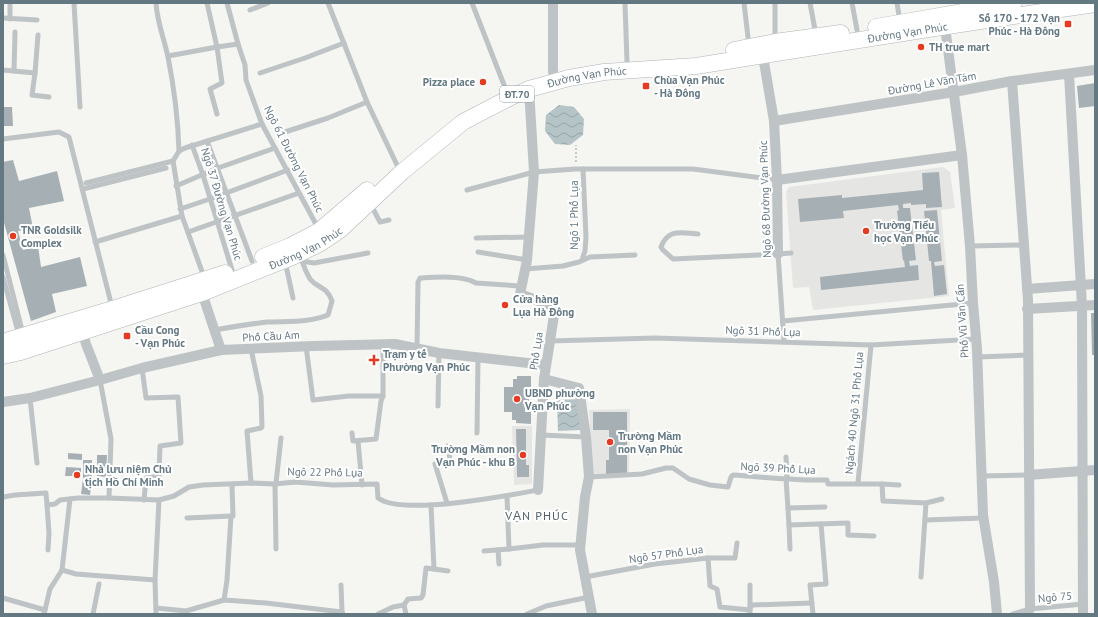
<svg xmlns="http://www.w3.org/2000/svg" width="1098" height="617" font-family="'PT Sans',sans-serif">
<defs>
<pattern id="water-waves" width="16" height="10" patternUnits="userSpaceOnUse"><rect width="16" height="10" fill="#b5c4c7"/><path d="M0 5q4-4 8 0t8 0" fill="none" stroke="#97a4a7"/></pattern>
</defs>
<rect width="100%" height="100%" fill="#f5f5f1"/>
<g fill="#e5e6e4">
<polygon points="943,167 950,172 955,208 941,210 949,296 813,310 809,287 793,288 786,192 789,187"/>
<polygon points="630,409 629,475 593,475 589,410"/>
<polygon points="512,426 532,426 532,484 514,485"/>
</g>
<g fill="url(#water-waves)">
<polygon points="559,105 574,107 584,119 583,135 570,145 555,144 545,131 546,115"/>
<polygon points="580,399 581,430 558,431 557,400"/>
</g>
<g fill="#a6b0b4">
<polygon points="1095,83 1095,106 1079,108 1077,86"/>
<polygon points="3,107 12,107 13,126 3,126"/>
<polygon points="13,160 19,181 57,171 64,201 29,208 33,228 18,231 23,250 38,246 41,267 80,257 87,286 52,294 56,312 31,321 3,219 3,162"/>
<polygon points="939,172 942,207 926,208 926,204 911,205 911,203 903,204 903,208 910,208 916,260 909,261 910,266 918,265 919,280 821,290 820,277 905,267 904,260 903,261 897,211 899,210 898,205 843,211 844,218 800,222 798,199 842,195 842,198 923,190 922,173"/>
<polygon points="937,210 942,261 934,262 935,266 944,265 947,294 934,296 931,261 929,261 924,211"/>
<polygon points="1091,313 1095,313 1095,355 1092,355"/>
<polygon points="517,376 531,376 531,387 526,387 526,394 529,394 529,405 525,404 525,412 531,412 531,424 516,423 516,420 512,420 512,412 504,412 504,387 513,387 513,379 517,379"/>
<polygon points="593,412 627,412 627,474 606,474 606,460 609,460 609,430 593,430"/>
<polygon points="516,429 526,429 526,465 529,465 529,477 517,477"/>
<polygon points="68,453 82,454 82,460 68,459"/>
<polygon points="97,455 107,455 106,477 97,476"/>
<rect x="83" y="460" width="9" height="18"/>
<polygon points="66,467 81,468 81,476 65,476"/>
<polygon points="83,479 92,480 90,495 81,494"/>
</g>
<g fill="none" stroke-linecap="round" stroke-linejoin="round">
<defs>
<g id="primary">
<polyline points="876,27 1014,3"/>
<polyline points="734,50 775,42 841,33"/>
<polyline points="263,257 290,246 319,231 367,190"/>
<polyline points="3,342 113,309 225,273"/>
<path id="s1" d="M3 356 21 352 202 293 292 257 321 243 340 230 402 172 463 122 511 97 529 89 569 78 604 72 696 66 954 25 1095 4"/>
</g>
</defs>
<use href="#primary" stroke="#afb5b8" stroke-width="17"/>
<polyline stroke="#b8bbbd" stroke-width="1.5" stroke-dasharray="2 2" stroke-linecap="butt" points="576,162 576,145"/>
<g stroke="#bec3c5" stroke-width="5">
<polyline points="10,3 10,19"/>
<polyline points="74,3 80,107"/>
<path d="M156 3C157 22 164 38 168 57 174 87 178 119 179 151"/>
<polyline points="207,3 217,47 238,44 245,65 246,80 262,124 318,228"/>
<polyline points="227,3 238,44"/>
<polyline points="328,3 367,102 397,165"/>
<polyline points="472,3 506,90"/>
<polyline points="625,3 627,62"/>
<polyline points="744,3 749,46"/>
<polyline points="775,3 775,39"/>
<polyline points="810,3 816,35"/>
<polyline points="852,3 857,30"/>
<polyline points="897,3 900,22"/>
<polyline points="250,10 268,3"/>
<polyline points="3,18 37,20"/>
<polyline points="38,35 35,73 32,95 49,97"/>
<polyline points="168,56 217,47 222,83 210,89 217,114"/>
<polyline points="3,70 35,73"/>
<polyline points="14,71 15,32"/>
<polyline points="260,73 305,58 344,43"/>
<polyline points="285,132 328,118 367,102"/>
<polyline points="3,139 59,132 69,137 112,307"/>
<polyline points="207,141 252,261"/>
<polyline points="192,145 203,175 232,270"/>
<polyline points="173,161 182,216 204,277"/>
<polyline points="86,183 173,161 179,151 185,148 262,124"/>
<polyline points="176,186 218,168 275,148"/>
<polyline points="83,189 166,168"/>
<polyline points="467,190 534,172 575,169 693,169 777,180"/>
<polyline points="371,205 380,222 389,220"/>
<polyline points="180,209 210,199 288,170"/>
<polyline points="188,232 299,193"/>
<path d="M698 234C682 233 668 228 661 247L663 250 673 259 778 254 791 253"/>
<polyline points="476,238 529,237"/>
<polyline points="95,242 182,216"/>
<polyline points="970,246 1024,245"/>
<polyline points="478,252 527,260"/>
<polyline points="778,254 784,342"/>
<polyline points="3,255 23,334"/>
<polyline points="582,260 585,251 586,237 583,169"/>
<polyline points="285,261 293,298"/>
<polyline points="301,261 314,263 368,253"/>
<polyline points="525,269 563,266 579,262 590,257 635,255"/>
<polyline points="3,277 19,335"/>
<polyline points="783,321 973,303"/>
<path d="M215 330C232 327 249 324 267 322 288 321 308 323 328 315L332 301C326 285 318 289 310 279 307 274 304 267 302 261"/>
<polyline points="550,341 655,338 871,345 976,339"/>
<polyline points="306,346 313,400 349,396 383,396"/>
<path d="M417 348 418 282 420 278C436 277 463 275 476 283L520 286"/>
<polyline points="251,349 261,396 262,427 261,428 247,431 251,483"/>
<polyline points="977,357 1028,355"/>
<polyline points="142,368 146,398 178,397 181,443 160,446 159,476 146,478 144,500"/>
<polyline points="100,380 111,439 109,498"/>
<polyline points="30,398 37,463"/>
<polyline points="438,406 439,353"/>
<polyline points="352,433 353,441 376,439 381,401 383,396 383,344"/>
<polyline points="477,433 478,358"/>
<polyline points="541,435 586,437"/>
<polyline points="358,441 362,485"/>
<polyline points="786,457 787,478"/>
<polyline points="981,476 1028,475"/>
<path d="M589 477 642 474 666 468H673L689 479 710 485 728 487 731 477 733 475C763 477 794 481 824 480H827L828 484H882L883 501 926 503"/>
<polyline points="786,478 789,525 848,523 848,535 874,536"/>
<polyline points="276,483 281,438"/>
<polyline points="858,483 871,345"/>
<polyline points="275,484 276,549"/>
<polyline points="882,484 899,485"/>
<polyline points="507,496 509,549 543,545 581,545"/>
<path d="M3 497 15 495 46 493 47 505 55 504 60 500 78 498H109L159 500 174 496 189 487 203 485 251 483 275 484 295 482 333 485 377 484 378 498C402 516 506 496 538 490"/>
<polyline points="70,499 62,570 76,574 155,580"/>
<polyline points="447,503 435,464 450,460 448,446"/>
<polyline points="47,505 49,533 48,550"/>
<polyline points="788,508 825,507"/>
<polyline points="187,518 231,516"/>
<polyline points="925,520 983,518"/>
<polyline points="789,525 790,549"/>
<polyline points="498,550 499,564"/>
<polyline points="484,551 509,549"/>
<polyline points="708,558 710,586 717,589 720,607 750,610"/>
<polyline points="434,569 448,571"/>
<polyline points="585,577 655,564 708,558 735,558 737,543"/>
<polyline points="921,577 926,503 942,499"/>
<polyline points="341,585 342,612"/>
<polyline points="750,585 750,607"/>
<polyline points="3,598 45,610"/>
<polyline points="224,600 227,580 231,516 233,516 232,485"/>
<polyline points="404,605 408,599 421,598 423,595 426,568 434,569 431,505"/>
<polyline points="404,605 406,614"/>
<polyline points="156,608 186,611 224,600 266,603 342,612 343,614"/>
<polyline points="44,614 50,589 62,570"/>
<polyline points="93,614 99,584"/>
<polyline points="156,614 155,580 159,500"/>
<polyline points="378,614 393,607 404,605"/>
<polyline points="527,614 546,606 589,597"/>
<polyline points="750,614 750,608 752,605 812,603"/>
<polyline points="813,614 810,585 826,584 821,524"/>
<polyline points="1013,614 1030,609 1083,604"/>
</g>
<g stroke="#bec3c5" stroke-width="10">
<polyline points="945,27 962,155 970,246 973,303 977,349 983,515 994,582 997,614"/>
<polyline points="763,56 774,121 777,180 778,254"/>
<polyline points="553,72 553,3"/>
<polyline points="1069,74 1082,306 1083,614"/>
<polyline points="1012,81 1028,300 1030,609"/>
<polyline points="529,89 534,172 527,260 520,294 552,306 555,309 544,379 579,388 586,437 589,477 585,497 580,550 592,614"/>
<polyline points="774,121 954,92 1012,81 1095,70"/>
<polyline points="777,180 962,155"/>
<polyline points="1027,289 1095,284"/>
<polyline points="202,293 221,350"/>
<polyline points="1027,309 1095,305"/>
<polyline points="82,331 86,344 100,380"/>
<polyline points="3,402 30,398 100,380 142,368 221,350 314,346 395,344 439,353 546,365"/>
<polyline points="1028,475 1095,470"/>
<polyline points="538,490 544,379"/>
</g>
<use href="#primary" stroke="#fff" stroke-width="16"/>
</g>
<g fill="#e43b22" stroke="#fff" stroke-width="1.5">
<rect x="1064" y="20" width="8" height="8" rx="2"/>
<circle cx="921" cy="47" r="4"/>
<circle cx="483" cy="82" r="4"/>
<rect x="642" y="82" width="8" height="8" rx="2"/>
<circle cx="866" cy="231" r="4"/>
<circle cx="13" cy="236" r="4"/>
<circle cx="505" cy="305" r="4"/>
<rect x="123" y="332" width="8" height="8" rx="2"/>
<path d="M372 354h4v4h4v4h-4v4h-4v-4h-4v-4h4z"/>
<circle cx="517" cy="399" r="4"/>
<circle cx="610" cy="442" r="4"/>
<circle cx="523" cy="455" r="4"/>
<circle cx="77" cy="475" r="4"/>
</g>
<g text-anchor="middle" stroke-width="4" stroke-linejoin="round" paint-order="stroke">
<rect fill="#fff" stroke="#92a0a8" stroke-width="1" x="500" y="86" width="34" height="16" rx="3"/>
<g font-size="10" font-weight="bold" fill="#647882">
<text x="517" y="98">ĐT.70</text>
</g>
<g font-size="11" font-weight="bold" fill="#647882" stroke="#fff" text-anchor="start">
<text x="1060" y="22" text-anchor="end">Số 170 - 172 Vạn<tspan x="1060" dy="13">Phúc - Hà Đông</tspan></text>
<text x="929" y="51">TH true mart</text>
<text x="654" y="84">Chùa Vạn Phúc<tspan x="654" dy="13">- Hà Đông</tspan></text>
<text x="475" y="86" text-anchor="end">Pizza place</text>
<text x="874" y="229">Trường Tiểu<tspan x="874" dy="13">học Vạn Phúc</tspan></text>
<text x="21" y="234">TNR Goldsilk<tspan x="21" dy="13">Complex</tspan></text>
<text x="513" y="303">Cửa hàng<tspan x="513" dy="13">Lụa Hà Đông</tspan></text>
<text x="135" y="334">Cầu Cong<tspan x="135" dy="13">- Vạn Phúc</tspan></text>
<text x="383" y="358">Trạm y tế<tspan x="383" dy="13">Phường Vạn Phúc</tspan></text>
<text x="525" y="397">UBND phường<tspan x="525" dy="13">Vạn Phúc</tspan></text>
<text x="618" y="440">Trường Mầm<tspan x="618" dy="13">non Vạn Phúc</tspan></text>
<text x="515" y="453" text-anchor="end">Trường Mầm non<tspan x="515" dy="13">Vạn Phúc - khu B</tspan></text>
<text x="85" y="473">Nhà lưu niệm Chủ<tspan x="85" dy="13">tịch Hồ Chí Minh</tspan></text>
</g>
<g font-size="11" fill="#647882" stroke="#fff">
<text dy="4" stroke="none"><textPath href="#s1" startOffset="982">Đường Vạn Phúc</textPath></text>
<text dy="4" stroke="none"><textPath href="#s1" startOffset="658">Đường Vạn Phúc</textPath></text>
<text transform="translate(932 83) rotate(-10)" y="4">Đường Lê Văn Tám</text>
<text transform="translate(294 159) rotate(63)" y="4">Ngõ 61 Đường Vạn Phúc</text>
<text transform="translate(765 199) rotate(-92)" y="4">Ngõ 68 Đường Vạn Phúc</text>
<text transform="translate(222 204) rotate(73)" y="4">Ngõ 37 Đường Vạn Phúc</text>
<text transform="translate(574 215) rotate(-90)" y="4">Ngõ 1 Phố Lụa</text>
<text dy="4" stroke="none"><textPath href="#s1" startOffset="322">Đường Vạn Phúc</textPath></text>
<text transform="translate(962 321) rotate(-94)" y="4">Phố Vũ Văn Cẩn</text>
<text transform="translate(763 331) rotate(2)" y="4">Ngõ 31 Phố Lụa</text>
<text transform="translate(271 336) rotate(-3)" y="4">Phố Cầu Am</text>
<text transform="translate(536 351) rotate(-81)" y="4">Phố Lụa</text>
<text transform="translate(854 413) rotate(-85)" y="4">Ngách 40 Ngõ 31 Phố Lụa</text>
<text transform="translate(778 468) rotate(3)" y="4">Ngõ 39 Phố Lụa</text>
<text transform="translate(325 472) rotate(1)" y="4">Ngõ 22 Phố Lụa</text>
<text transform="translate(666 554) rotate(-8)" y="4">Ngõ 57 Phố Lụa</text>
<text transform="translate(1055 597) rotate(-5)" y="4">Ngõ 75</text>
</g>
<g font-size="12" letter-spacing="1" fill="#516067" stroke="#fff">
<text x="537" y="520">VẠN PHÚC</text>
</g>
</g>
<rect width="1098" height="617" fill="none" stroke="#647882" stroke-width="8"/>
</svg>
